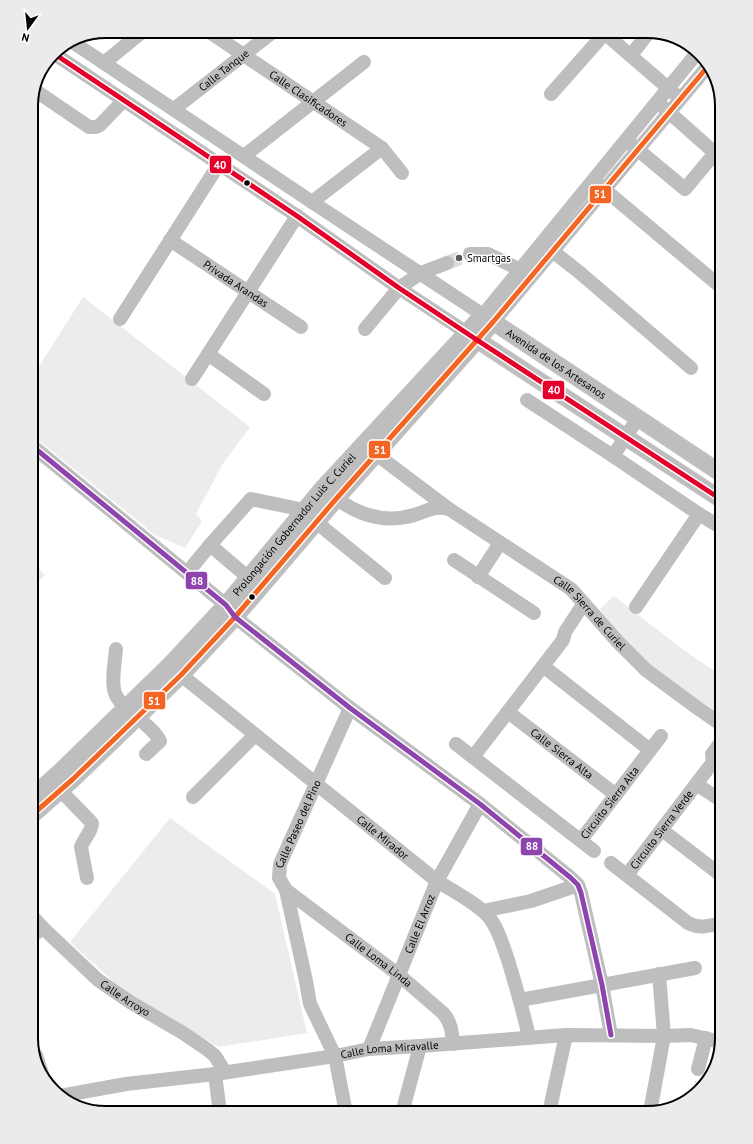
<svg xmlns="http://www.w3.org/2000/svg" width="753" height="1144" font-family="'PT Sans',sans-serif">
<rect width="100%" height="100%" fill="#fff"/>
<g fill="#ececec">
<polygon points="83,297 250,427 222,465 196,514 202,521 185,548 155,535 31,434 31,379"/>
<polygon points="31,561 45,575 31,589"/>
<polygon points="614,596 682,649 722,676 722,718 652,669 615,634 600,609"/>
<polygon points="170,818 275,894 307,1033 219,1047 130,997 70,942"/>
</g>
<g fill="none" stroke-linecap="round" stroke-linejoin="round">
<polyline stroke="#d9d9d9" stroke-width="14" stroke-dasharray="14 7" stroke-linecap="butt" points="447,263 470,254"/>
<defs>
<g id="major">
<polyline points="468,334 722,500"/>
<path id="s14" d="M31 798 61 771 170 665 226 605 323 488 483 315 722 474"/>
<polyline points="31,816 73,779 181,675 235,617 336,499 493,322"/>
</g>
</defs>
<use href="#major" stroke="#dbdbdb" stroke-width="18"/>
<polyline stroke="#b9b9b9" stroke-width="1.5" stroke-dasharray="1 2" stroke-linecap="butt" points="693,1094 696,1081"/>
<g stroke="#bebebe" stroke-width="14">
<path id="s1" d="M208 31 382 148 402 173"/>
<polyline points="602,31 675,94"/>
<polyline points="71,41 312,202 483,315 697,53"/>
<polyline points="53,53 297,216 399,288 467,333"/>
<polyline points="631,55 650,31"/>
<polyline points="104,63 143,31"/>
<polyline points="36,91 89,127 96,127 100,125 124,100"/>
<polyline points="551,94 605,33"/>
<path id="s2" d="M174 109 274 31"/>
<polyline points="631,144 685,189 715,153 663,107"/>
<polyline points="244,156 364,62"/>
<polyline points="598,184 722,288"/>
<polyline points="312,202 382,148"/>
<path id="s3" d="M170 240 301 327"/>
<polyline points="546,246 579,272 691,368"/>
<polyline points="470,254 488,254 521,270 527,274"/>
<polyline points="120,319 219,164"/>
<polyline points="493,322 709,65"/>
<polyline points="365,329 399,288 421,273 447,263"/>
<polyline points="208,354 264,394"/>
<polyline points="192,379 297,216"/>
<polyline points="527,400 613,456"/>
<polyline points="31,445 226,605 235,617 350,708 480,804 571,878 578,885 581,893 602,985 611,1035"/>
<path id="s4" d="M368 448 449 509 571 589 618 642 646 670 696 707 722 725"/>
<path d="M328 492C353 513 381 525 414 515 428 511 434 505 449 509"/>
<polyline points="699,514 722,528"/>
<polyline points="454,560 534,613"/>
<polyline points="187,573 210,545"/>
<polyline points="478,577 500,543"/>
<polyline points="257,585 210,545 251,499 304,510 327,531 385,578"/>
<polyline points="636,607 699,514 613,456 638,418"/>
<path d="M116 649C115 661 111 683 115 693 120 709 152 724 160 741L146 754"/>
<polyline points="543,666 650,750"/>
<path id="s5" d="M181 675 437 881C453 891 475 902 488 916 498 927 503 946 508 960 516 986 523 1011 529 1037"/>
<path id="s6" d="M508 712 616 795"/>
<polyline points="456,744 594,851"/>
<polyline points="473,757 563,640 565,632 584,603"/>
<polyline points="713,762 712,754 722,741"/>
<polyline points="696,784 722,801"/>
<path d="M60 790 92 823C92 832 84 838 81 847L87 878"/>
<polyline points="193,797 255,735"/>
<polyline points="662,830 722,876"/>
<path id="s7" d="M581 840 661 736"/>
<path d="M611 863 688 923C700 929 709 926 722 923"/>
<path id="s8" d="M627 875 713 762 720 760 722 757"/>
<path id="s9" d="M286 890 399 975 443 1013C451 1022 452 1031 453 1044"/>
<polyline points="483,911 531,901 578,885"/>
<path id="s10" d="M31 915 43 928 98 980 130 1002 183 1033 208 1050 215 1056 225 1072"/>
<polyline points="31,937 43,928"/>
<polyline points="520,1000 695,968"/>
<path id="s11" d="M369 1049 437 881 480 804"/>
<polyline points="36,1055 43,1077"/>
<polyline points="698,1069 706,1038"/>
<polyline points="215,1074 220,1113"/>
<path id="s12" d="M60 1096 126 1084 215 1074 335 1056 369 1049 420 1046 566 1035 664 1036 691 1035 721 1042"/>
<polyline points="650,1112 664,1036 659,974"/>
<path id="s13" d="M346 1113 335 1056 310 1004 306 981 286 890 279 878 280 864 350 708"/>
<polyline points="402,1113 420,1046"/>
<polyline points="549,1113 566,1035"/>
</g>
<use href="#major" stroke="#bebebe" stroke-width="17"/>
<defs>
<polyline id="bus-1" points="31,816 73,779 181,675 235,617 336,499 493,322 709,65"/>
<polyline id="bus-2" points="53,53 297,216 399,288 477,340 722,500"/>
<polyline id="bus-3" points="31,445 226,605 235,617 350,708 480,804 571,878 578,885 581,893 602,985 611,1035"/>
</defs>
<use href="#bus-1" stroke="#fff" stroke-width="8"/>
<use href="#bus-2" stroke="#fff" stroke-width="8"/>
<use href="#bus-3" stroke="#fff" stroke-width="8"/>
<use href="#bus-1" stroke="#f26522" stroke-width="5"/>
<use href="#bus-2" stroke="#e4002b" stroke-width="5"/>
<use href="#bus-3" stroke="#8e44ad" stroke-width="5"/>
</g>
<g fill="#000" stroke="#fff" stroke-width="1.5">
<circle cx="247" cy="183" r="3.5"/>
<circle cx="252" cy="597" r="3.5"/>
</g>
<circle fill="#595959" stroke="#fff" stroke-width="1.5" cx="459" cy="258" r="4"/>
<g text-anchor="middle" stroke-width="3" stroke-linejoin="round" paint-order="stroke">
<g font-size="11" fill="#000" stroke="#fff">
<text dy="4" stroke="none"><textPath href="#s2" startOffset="63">Calle Tanque</textPath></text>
<text dy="4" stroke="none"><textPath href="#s1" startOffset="121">Calle Clasificadores</textPath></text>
<text dy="4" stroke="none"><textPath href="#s3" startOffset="79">Privada Arandas</textPath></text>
<text dy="4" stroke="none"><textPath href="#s14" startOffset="750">Avenida de los Artesanos</textPath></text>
<text dy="4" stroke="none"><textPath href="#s14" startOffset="380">Prolongación Gobernador Luis C. Curiel</textPath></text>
<text dy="4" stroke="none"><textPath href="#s4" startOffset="277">Calle Sierra de Curiel</textPath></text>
<text dy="4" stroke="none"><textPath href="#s6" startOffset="68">Calle Sierra Alta</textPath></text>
<text dy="4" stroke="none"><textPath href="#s7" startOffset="47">Circuito Sierra Alta</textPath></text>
<text dy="4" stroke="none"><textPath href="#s13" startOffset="304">Calle Paseo del Pino</textPath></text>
<text dy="4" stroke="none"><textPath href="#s8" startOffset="57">Circuito Sierra Verde</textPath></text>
<text dy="4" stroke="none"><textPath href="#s5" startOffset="259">Calle Mirador</textPath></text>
<text dy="4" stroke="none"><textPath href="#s11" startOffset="135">Calle El Arroz</textPath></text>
<text dy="4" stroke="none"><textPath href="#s9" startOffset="116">Calle Loma Linda</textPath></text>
<text dy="4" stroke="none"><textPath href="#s10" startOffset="126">Calle Arroyo</textPath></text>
<text dy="4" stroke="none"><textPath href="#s12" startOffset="333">Calle Loma Miravalle</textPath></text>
</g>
<g font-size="11" fill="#000" stroke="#fff" text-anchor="start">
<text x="467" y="262">Smartgas</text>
</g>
</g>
<path d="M0 0H753V1144H0ZM106 38H647A68 68 0 0 1 715 106V1038A68 68 0 0 1 647 1106H106A68 68 0 0 1 38 1038V106A68 68 0 0 1 106 38Z" fill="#ebebeb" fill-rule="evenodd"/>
<path fill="none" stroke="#000" stroke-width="2" d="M106 38H647A68 68 0 0 1 715 106V1038A68 68 0 0 1 647 1106H106A68 68 0 0 1 38 1038V106A68 68 0 0 1 106 38Z"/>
<g stroke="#fff" stroke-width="1.5">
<rect x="209" y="155" width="23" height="19" rx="4" fill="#e4002b"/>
<rect x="589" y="185" width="23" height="19" rx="4" fill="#f26522"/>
<rect x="542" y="380" width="23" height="20" rx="4" fill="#e4002b"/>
<rect x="368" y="440" width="23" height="19" rx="4" fill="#f26522"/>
<rect x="185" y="571" width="23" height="19" rx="4" fill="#8e44ad"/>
<rect x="143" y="691" width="23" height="19" rx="4" fill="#f26522"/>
<rect x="520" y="837" width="23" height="19" rx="4" fill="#8e44ad"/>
</g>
<g font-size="11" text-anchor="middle" font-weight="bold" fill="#fff">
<text x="220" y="169">40</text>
<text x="600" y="198">51</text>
<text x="554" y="394">40</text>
<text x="380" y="454">51</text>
<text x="197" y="585">88</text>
<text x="154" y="705">51</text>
<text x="532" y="850">88</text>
</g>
<g transform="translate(28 28) rotate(195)" stroke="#ffffff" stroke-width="3" paint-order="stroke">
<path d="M0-3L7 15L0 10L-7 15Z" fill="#000000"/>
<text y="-6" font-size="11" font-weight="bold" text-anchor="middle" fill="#000000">N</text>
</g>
</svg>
